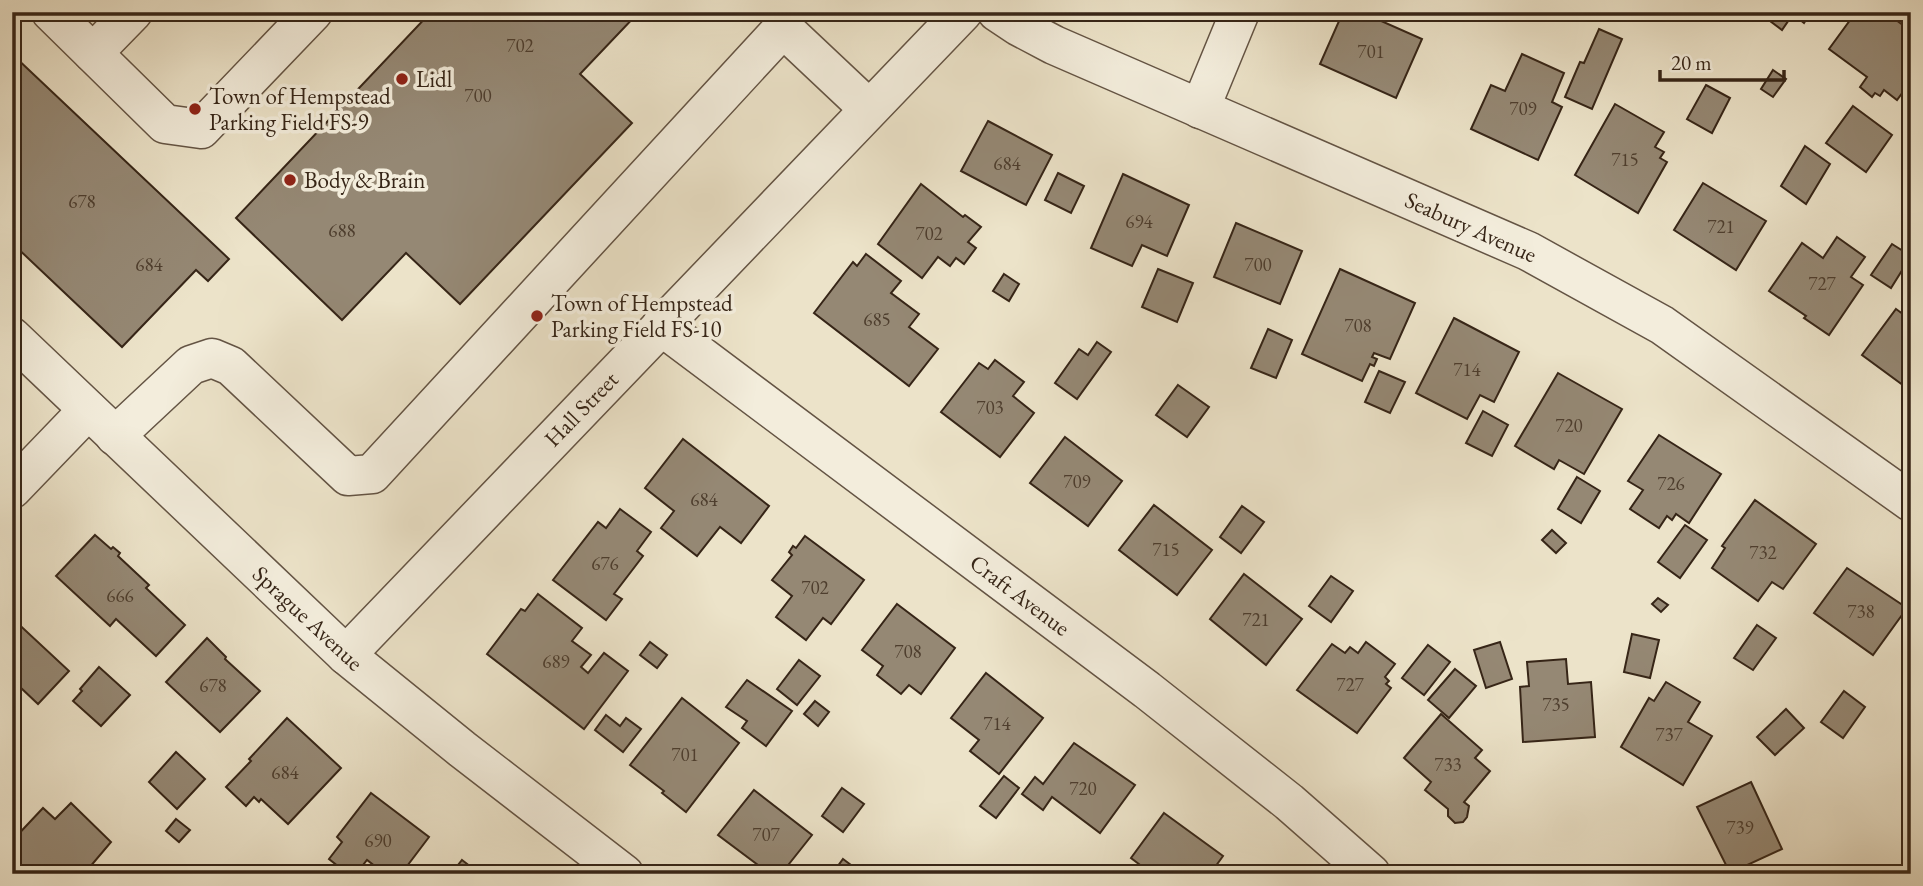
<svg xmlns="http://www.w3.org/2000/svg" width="1923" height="886" font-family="'EB Garamond',serif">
<rect width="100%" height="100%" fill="#ece3c9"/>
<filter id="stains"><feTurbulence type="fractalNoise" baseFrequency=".00286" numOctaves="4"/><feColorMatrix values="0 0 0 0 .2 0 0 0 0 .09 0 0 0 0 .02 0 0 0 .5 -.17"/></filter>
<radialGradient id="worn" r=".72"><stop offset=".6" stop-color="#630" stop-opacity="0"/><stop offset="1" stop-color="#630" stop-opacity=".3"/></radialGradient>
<g fill="#958874" stroke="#362517" stroke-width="2">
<polygon points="431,12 639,12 580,74 632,123 460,304 406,253 342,320 236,218"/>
<polygon points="1343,12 1361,12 1422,39 1396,98 1320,64"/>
<polygon points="1758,12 1811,12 1804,23 1793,14 1782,30"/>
<polygon points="1856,12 1885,12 1911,31 1911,81 1897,100 1884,90 1880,96 1875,93 1872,97 1860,87 1867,77 1829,49"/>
<polygon points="1599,29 1622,39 1592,109 1565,97 1580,62 1584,63"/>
<polygon points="12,54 229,259 208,281 196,270 122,347 12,243"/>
<polygon points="1522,54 1564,73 1552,102 1562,107 1538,160 1471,129 1491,85 1505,91"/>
<polygon points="1773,70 1786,79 1773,97 1761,89"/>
<polygon points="1706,85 1730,98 1712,133 1687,119"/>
<polygon points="1615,104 1664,132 1655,147 1664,152 1660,158 1667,162 1638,213 1575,175"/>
<polygon points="1853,106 1892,135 1866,172 1826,143"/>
<polygon points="988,121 1052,155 1026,205 961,171"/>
<polygon points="1805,146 1830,164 1806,204 1781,186"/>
<polygon points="1058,173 1084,186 1071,213 1045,200"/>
<polygon points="1123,174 1189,205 1167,256 1142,245 1132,266 1091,248"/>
<polygon points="1703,183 1766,221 1736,270 1674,230"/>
<polygon points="921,184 963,217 965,215 981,227 968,242 976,248 964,264 956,258 950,266 938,257 922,278 878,244"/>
<polygon points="1236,223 1302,251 1280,304 1214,277"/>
<polygon points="1837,237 1865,257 1851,277 1863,285 1829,335 1804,318 1806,316 1769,291 1802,243 1823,258"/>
<polygon points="1892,244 1911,256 1891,288 1871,275"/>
<polygon points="866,254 901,281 891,293 919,314 909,327 938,349 909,386 814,313 853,262 857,266"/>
<polygon points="1158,269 1193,283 1177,322 1142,307"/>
<polygon points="1340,269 1415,303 1390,359 1374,353 1372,357 1377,359 1374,366 1370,364 1362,381 1302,354"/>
<polygon points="1004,274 1019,284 1009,301 993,291"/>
<polygon points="1896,309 1911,320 1911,391 1862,355"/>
<polygon points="1454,318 1519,352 1494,402 1480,395 1467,419 1416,393"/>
<polygon points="1268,329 1292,340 1276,378 1251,368"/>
<polygon points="1097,342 1111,352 1077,399 1055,383 1079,349 1088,355"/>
<polygon points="995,360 1024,382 1013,396 1034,413 1000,457 941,412 979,363 988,369"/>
<polygon points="1379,371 1405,382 1390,413 1365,402"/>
<polygon points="1558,373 1622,409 1584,474 1559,460 1554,469 1515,446"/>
<polygon points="1178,385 1209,407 1187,437 1156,415"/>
<polygon points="1483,411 1508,425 1492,456 1466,443"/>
<polygon points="1659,435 1721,474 1689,523 1676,514 1672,520 1667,516 1659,528 1630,509 1643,490 1628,481"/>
<polygon points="1065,437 1122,481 1088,526 1030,483"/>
<polygon points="683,439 769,506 741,543 720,527 697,556 661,528 674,511 645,488"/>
<polygon points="1577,477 1600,491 1581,523 1558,509"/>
<polygon points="1755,500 1816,544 1783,589 1772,582 1758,601 1712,568 1725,548 1722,546"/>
<polygon points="1154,505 1212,550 1177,595 1119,550"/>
<polygon points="1242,506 1264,522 1241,553 1220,537"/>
<polygon points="620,509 651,532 637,551 643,556 614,594 622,599 606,620 553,580 598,522 606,528"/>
<polygon points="1685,525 1707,540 1680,578 1658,562"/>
<polygon points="1552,530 1566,543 1556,553 1542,540"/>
<polygon points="95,535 111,549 113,547 120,553 118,556 149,585 146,588 185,625 156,656 116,619 110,626 56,576"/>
<polygon points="805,536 864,580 831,624 823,618 806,640 776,617 792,596 772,580 792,555 789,552 793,546 796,548"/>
<polygon points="1847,568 1907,608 1873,655 1814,613"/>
<polygon points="1244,574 1302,619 1266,665 1210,619"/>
<polygon points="1331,576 1353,591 1331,622 1309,606"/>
<polygon points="538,594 582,628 572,641 591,655 581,667 588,673 604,653 628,671 584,729 487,654 521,609 525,611"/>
<polygon points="1658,598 1668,605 1661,612 1652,604"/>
<polygon points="897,604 955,648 921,694 909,685 901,694 877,675 883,666 862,650"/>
<polygon points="12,618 69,671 38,704 21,688 12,697"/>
<polygon points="1757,625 1776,638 1753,670 1734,658"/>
<polygon points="1632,634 1659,640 1650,678 1624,672"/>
<polygon points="207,638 226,657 225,659 260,691 220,732 166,682"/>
<polygon points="650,642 667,655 657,668 640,655"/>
<polygon points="1366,642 1395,664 1385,677 1389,681 1386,684 1391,688 1357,733 1297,690 1332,644 1345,653 1350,647 1358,653"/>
<polygon points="1500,642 1512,679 1486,688 1474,650"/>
<polygon points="1428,645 1450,662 1424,695 1402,678"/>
<polygon points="1566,659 1568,684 1591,682 1595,737 1523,742 1520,687 1529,686 1527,662"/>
<polygon points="799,660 820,676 797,705 777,689"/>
<polygon points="99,667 130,695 101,726 73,701 82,691 80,689"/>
<polygon points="1455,669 1476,686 1449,718 1428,700"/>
<polygon points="986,673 1043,718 999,774 970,751 979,740 951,718"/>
<polygon points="747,680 792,711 766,746 742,728 747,721 726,707"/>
<polygon points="1666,682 1700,702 1688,722 1712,736 1683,785 1621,747 1649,698 1654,701"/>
<polygon points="1844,691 1865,707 1843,738 1821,722"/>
<polygon points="682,698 739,743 686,812 662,793 664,791 630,765"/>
<polygon points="815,701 829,712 818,726 804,714"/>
<polygon points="1786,709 1804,728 1775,755 1757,737"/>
<polygon points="1441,714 1482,750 1475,758 1490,771 1464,802 1469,806 1467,817 1463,822 1455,823 1448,816 1448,809 1425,790 1431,782 1404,758"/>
<polygon points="606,715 620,726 626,718 641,729 623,752 595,730"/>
<polygon points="287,718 341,768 288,824 261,799 259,802 254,797 246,806 226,787 251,761 249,759"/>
<polygon points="1074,743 1135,785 1100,833 1052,797 1043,810 1022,794 1035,777 1043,784"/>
<polygon points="176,752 205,779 177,809 149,782"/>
<polygon points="1004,776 1019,788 996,818 980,806"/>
<polygon points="1751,782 1782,849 1730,873 1697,807"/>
<polygon points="842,788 864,804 843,832 822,816"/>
<polygon points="754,790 812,835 781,874 770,874 718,835"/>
<polygon points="371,793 429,837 401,874 385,874 367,860 356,874 348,874 329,859 342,842 337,837"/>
<polygon points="71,803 111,842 84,874 30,874 25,868 23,870 12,860 12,841 43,808 55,819"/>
<polygon points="1164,813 1223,856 1210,874 1152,874 1131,858"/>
<polygon points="176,819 190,830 179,842 166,831"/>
<polygon points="843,859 863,874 832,874"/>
<polygon points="462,860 480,874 451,874"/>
<polygon points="1874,866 1875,874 1831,874 1831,872"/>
</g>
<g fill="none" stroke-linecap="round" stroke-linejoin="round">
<defs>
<g id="minor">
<polyline points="51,12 165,124 201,129 313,12"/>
<polyline points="997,12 1018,26 1054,45 1528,251 1662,325 1911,502"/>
<polyline points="93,53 133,12"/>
<polyline points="1200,109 1240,12"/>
<polyline points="661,326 1147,690 1289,802 1371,874"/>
<polyline points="12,337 346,655 462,749 624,874"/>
<polyline points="115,436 191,365 212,358 231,366 348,476 372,474 783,28 869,109"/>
<polyline points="12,489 88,410"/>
<polyline points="346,655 963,12"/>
</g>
</defs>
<use href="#minor" stroke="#645444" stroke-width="41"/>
<use href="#minor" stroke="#f3eddc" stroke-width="38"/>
</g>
<g fill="#8f2418" stroke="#f3eddc" stroke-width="2.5">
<circle cx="402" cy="79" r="7"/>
<circle cx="195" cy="109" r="7"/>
<circle cx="290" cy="180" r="7"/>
<circle cx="537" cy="316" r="7"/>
</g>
<g text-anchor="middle" stroke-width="7" stroke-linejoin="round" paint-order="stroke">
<g font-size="19" fill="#4e3e2e">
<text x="520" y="52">702</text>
<text x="1371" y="58">701</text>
<text x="478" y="102">700</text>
<text x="1523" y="115">709</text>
<text x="1625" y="166">715</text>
<text x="1007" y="170">684</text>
<text x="82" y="208">678</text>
<text x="1139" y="228">694</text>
<text x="1721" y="233">721</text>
<text x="342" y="237">688</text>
<text x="929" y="240">702</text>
<text x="149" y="271">684</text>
<text x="1258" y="271">700</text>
<text x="1822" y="290">727</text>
<text x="877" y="326">685</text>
<text x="1358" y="332">708</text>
<text x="1467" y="376">714</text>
<text x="990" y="414">703</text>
<text x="1569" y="432">720</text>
<text x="1077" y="488">709</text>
<text x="1671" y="490">726</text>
<text x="704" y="506">684</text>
<text x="1166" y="556">715</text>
<text x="1763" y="559">732</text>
<text x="605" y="570">676</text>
<text x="815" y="594">702</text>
<text x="120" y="602">666</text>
<text x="1861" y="618">738</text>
<text x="1256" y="626">721</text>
<text x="908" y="658">708</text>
<text x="556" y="668">689</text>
<text x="1350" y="691">727</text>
<text x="213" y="692">678</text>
<text x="1556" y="711">735</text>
<text x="997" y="730">714</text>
<text x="1669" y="741">737</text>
<text x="685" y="761">701</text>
<text x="1448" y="771">733</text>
<text x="285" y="779">684</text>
<text x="1083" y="795">720</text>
<text x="1740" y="834">739</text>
<text x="766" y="841">707</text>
<text x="378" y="847">690</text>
</g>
<g font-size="23" fill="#362517" stroke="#f3eddc" text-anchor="start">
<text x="416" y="87">Lidl</text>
<text x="209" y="104">Town of Hempstead<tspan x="209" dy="26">Parking Field FS-9</tspan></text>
<text x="304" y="188">Body &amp; Brain</text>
<text x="551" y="311">Town of Hempstead<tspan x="551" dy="26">Parking Field FS-10</tspan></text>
</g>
<g font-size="23" fill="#362517" stroke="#f3eddc">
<text transform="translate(1471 227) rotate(24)" y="8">Seabury Avenue</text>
<text transform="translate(581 409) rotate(-46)" y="8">Hall Street</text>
<text transform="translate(1020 595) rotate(37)" y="8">Craft Avenue</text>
<text transform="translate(308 618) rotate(43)" y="8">Sprague Avenue</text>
</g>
</g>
<rect width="1923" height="886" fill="none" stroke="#ece3c9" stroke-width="42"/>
<rect x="14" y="14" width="1895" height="858" fill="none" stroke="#362517" stroke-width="3.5"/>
<rect x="21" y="21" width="1881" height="844" fill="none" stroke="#362517" stroke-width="2"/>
<path d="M1660 70v10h124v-10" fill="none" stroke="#362517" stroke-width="3.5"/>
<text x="1671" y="70" font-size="21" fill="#362517" stroke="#f3eddc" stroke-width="5" paint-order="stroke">20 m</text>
<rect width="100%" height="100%" filter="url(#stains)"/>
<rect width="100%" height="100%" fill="url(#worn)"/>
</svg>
